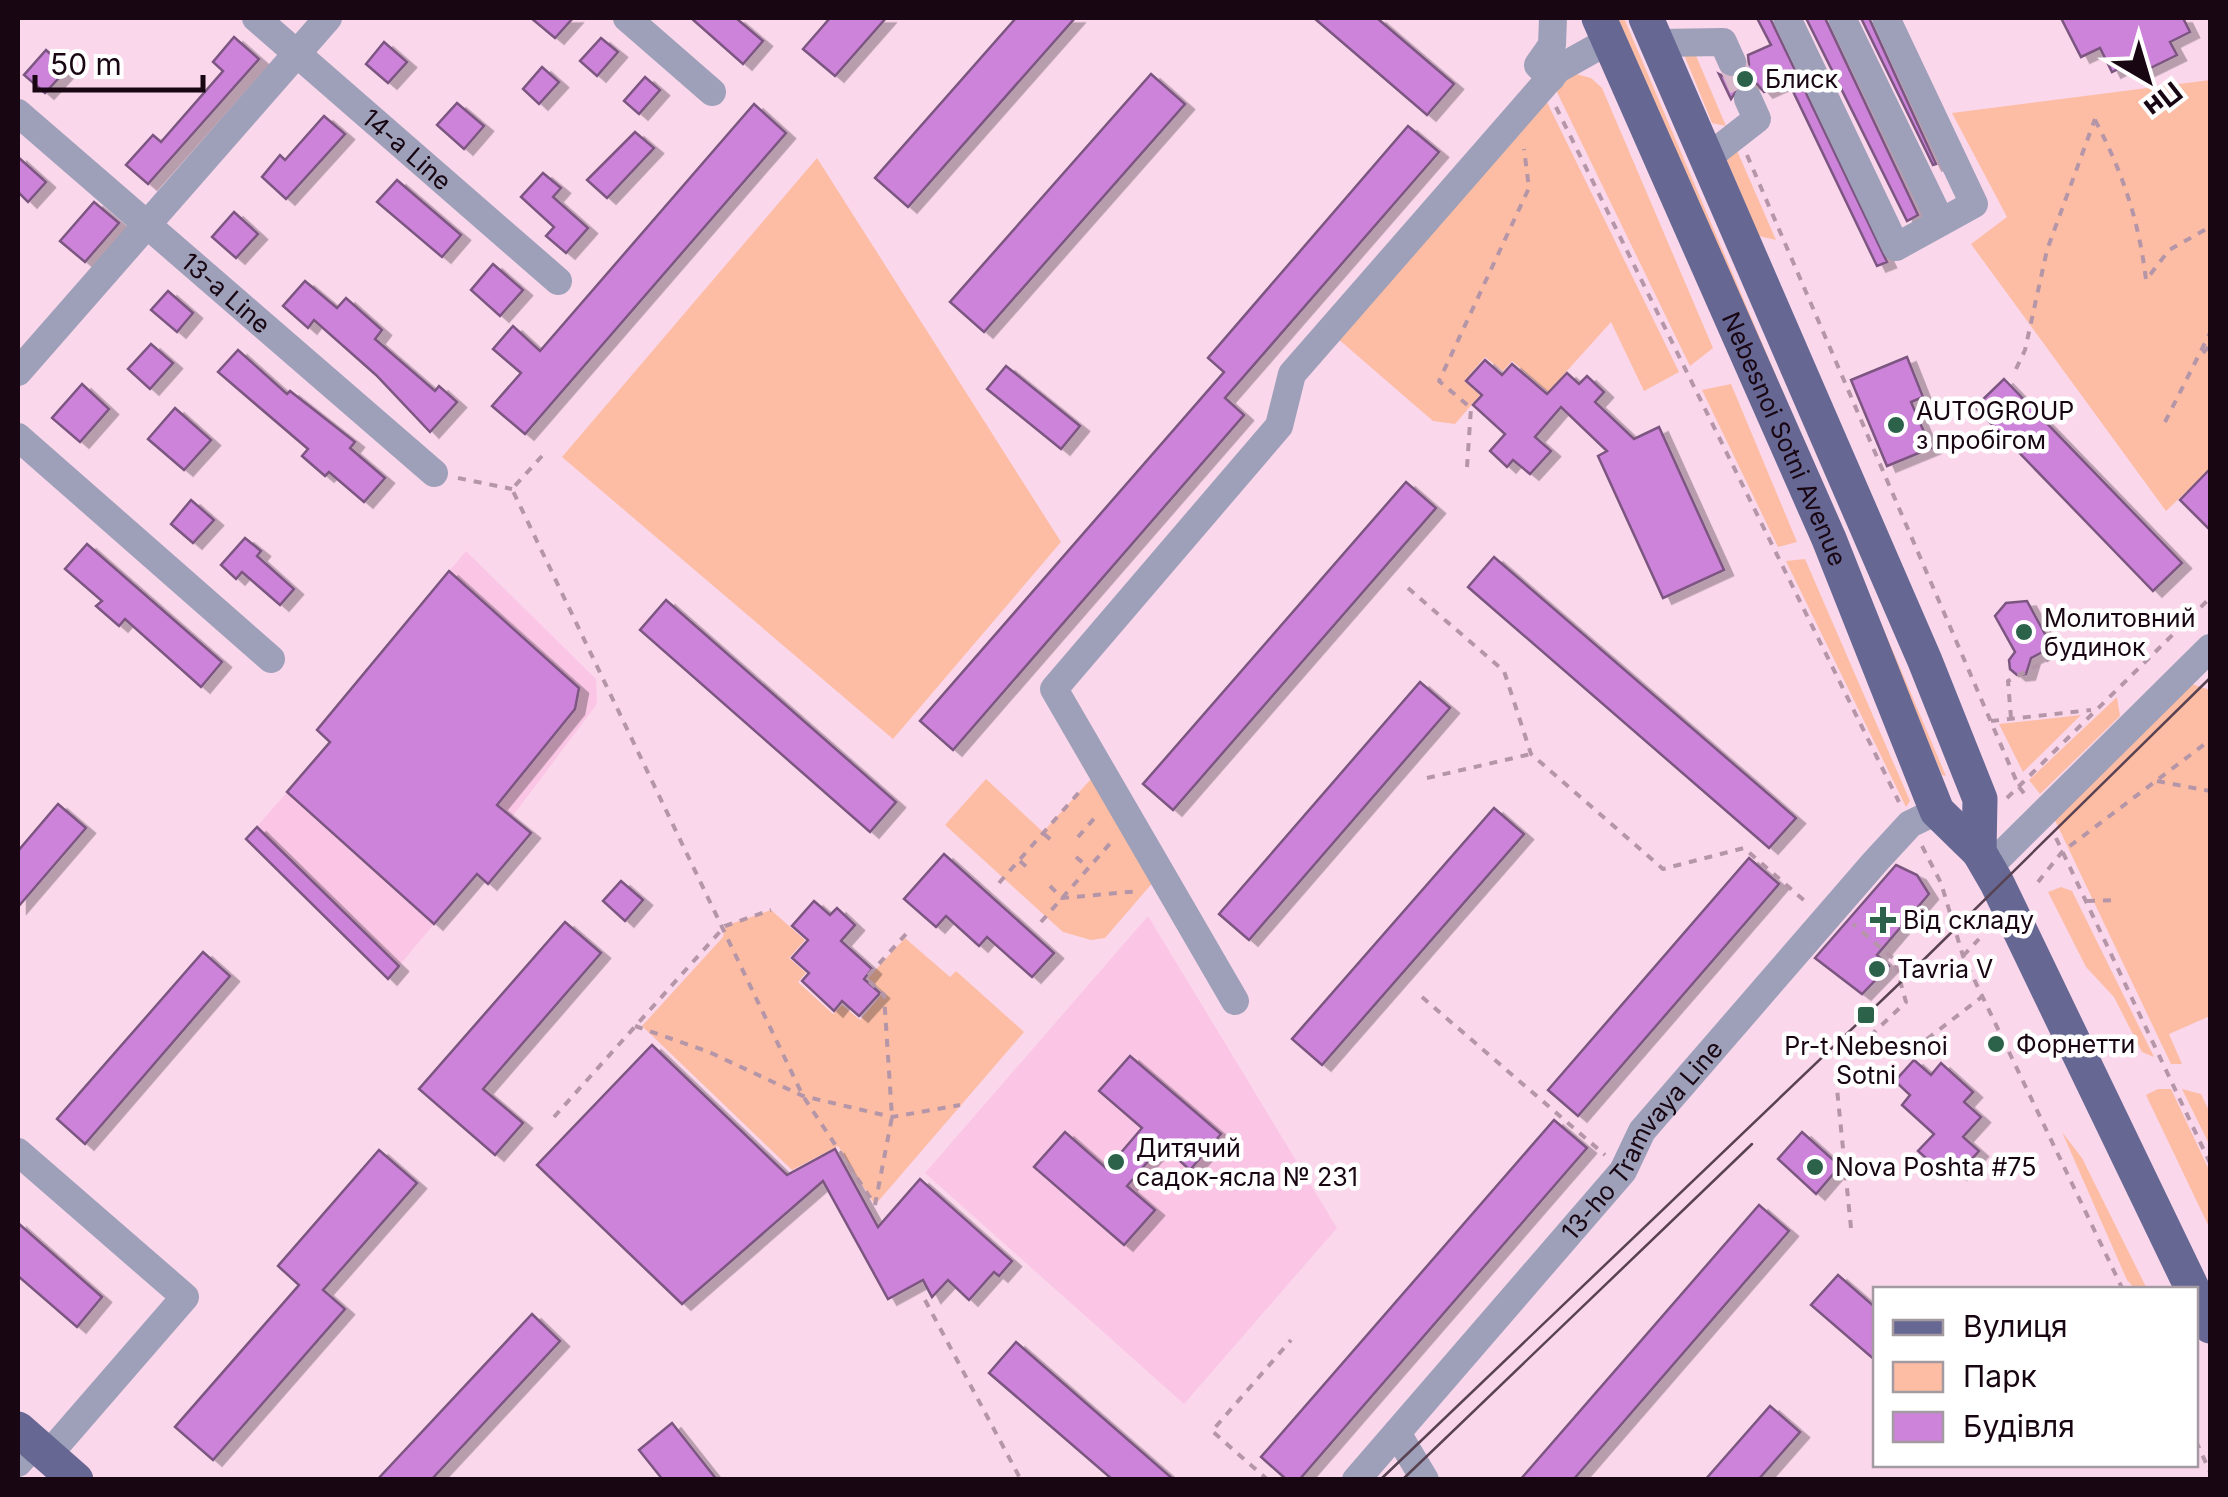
<svg xmlns="http://www.w3.org/2000/svg" width="2228" height="1497" font-family="Inter,sans-serif">
<defs>
<filter id="shadow"><feDropShadow dx="9" dy="5.5" stdDeviation="0" flood-color="#0004"/></filter>
</defs>
<rect width="100%" height="100%" fill="#fbd7ec"/>
<g fill="#fbc6e5">
<polygon points="466,551 596,679 597,704 512,817 531,833 503,866 476,874 388,979 246,839 330,743 317,730"/>
<polygon points="1148,916 1337,1228 1184,1404 925,1173"/>
</g>
<g fill="#fcbda4">
<polygon points="1617,18 1624,18 1946,776 1942,775"/>
<polygon points="1694,51 1726,126 1712,123 1683,52"/>
<polygon points="1572,73 1591,78 1602,88 1713,348 1690,366 1555,88"/>
<polygon points="2210,80 2210,469 2166,511 1971,244 2007,217 1952,113"/>
<polygon points="1545,98 1679,372 1644,391 1611,322 1548,392 1512,361 1503,371 1485,357 1464,381 1480,395 1455,424 1433,421 1337,338"/>
<polygon points="1735,146 1776,240 1759,236 1726,158"/>
<polygon points="817,158 1061,542 893,739 562,457"/>
<polygon points="1731,384 1797,542 1778,547 1702,390"/>
<polygon points="1805,559 1910,801 1906,807 1786,561"/>
<polygon points="2189,683 2210,690 2210,1016 2169,1034 2182,1064 2171,1064 2053,816"/>
<polygon points="2117,697 2120,716 2040,794 2029,780"/>
<polygon points="2081,715 2023,772 1999,724"/>
<polygon points="1100,769 1161,873 1105,938 1091,940 1063,932 945,825 986,779 1043,832"/>
<polygon points="2061,887 2072,891 2154,1057 2142,1052 2114,997 2086,967 2048,892"/>
<polygon points="771,910 805,940 789,958 806,973 798,982 833,1014 842,1005 860,1020 883,993 868,978 905,938 950,977 956,971 1024,1032 875,1205 838,1146 792,1170 642,1026 723,937 725,926"/>
<polygon points="2158,1089 2171,1089 2210,1172 2210,1229 2146,1095"/>
<polygon points="2182,1089 2201,1094 2210,1113 2210,1146"/>
<polygon points="2062,1132 2082,1158 2147,1289 2135,1289 2127,1280"/>
</g>
<g fill="#cd83d9" stroke="#7b5681" stroke-width="2.5" filter="url(#shadow)">
<polygon points="531,18 573,18 555,38"/>
<polygon points="691,18 736,18 763,41 743,64"/>
<polygon points="830,18 886,18 835,76 803,49"/>
<polygon points="1016,18 1075,18 908,207 875,178"/>
<polygon points="1314,18 1377,18 1454,84 1427,115"/>
<polygon points="1757,18 1770,18 1887,262 1877,266 1788,81 1764,92 1757,84 1742,83 1731,99 1719,74 1729,79 1740,77 1749,65 1748,55 1771,45"/>
<polygon points="1806,18 1825,18 1918,215 1907,221"/>
<polygon points="1861,18 1869,18 1936,164 1933,165"/>
<polygon points="2061,18 2183,18 2190,32 2170,42 2177,55 2138,74 2132,62 2112,72 2100,48 2081,57"/>
<polygon points="234,37 259,59 148,184 126,165 153,135 161,142 223,71 213,62"/>
<polygon points="601,38 618,52 597,76 580,61"/>
<polygon points="384,42 407,62 388,83 366,64"/>
<polygon points="46,50 67,69 45,93 24,75"/>
<polygon points="542,67 559,82 539,104 523,89"/>
<polygon points="1151,74 1185,104 984,332 950,302"/>
<polygon points="645,77 660,90 639,114 624,101"/>
<polygon points="457,103 484,126 464,149 437,125"/>
<polygon points="754,104 786,133 525,434 492,406 521,373 493,349 513,326 540,351"/>
<polygon points="324,116 345,134 286,199 262,177 280,155 285,160"/>
<polygon points="1408,126 1439,152 1225,398 1244,415 953,750 920,721 1224,372 1208,358"/>
<polygon points="635,132 654,148 607,198 587,180"/>
<polygon points="18,157 46,182 28,202 18,192"/>
<polygon points="543,173 561,188 553,197 588,228 566,253 546,236 554,227 521,197"/>
<polygon points="397,180 461,235 442,257 377,202"/>
<polygon points="94,202 119,223 85,262 60,241"/>
<polygon points="234,212 258,234 236,258 212,237"/>
<polygon points="493,264 523,290 500,316 471,290"/>
<polygon points="305,281 337,308 346,298 382,330 375,339 435,391 439,386 457,402 430,432 376,375 314,320 308,328 283,306"/>
<polygon points="168,291 193,313 177,332 151,310"/>
<polygon points="151,344 173,363 150,389 128,369"/>
<polygon points="238,350 287,394 290,391 355,442 350,448 385,478 364,502 329,472 325,476 302,456 308,449 218,372"/>
<polygon points="1907,357 1923,397 1911,402 1931,448 1887,466 1851,380"/>
<polygon points="1485,360 1502,375 1512,364 1547,394 1567,373 1579,384 1587,376 1604,392 1595,402 1634,439 1659,427 1724,570 1663,598 1598,456 1607,451 1561,407 1535,437 1551,451 1530,474 1513,460 1507,467 1490,451 1505,434 1473,405 1482,395 1466,381"/>
<polygon points="1006,366 1080,426 1061,449 987,389"/>
<polygon points="2004,379 2182,563 2153,591 1975,407"/>
<polygon points="82,384 109,409 80,442 52,418"/>
<polygon points="175,408 211,440 184,470 148,439"/>
<polygon points="2210,469 2210,530 2180,500"/>
<polygon points="1406,482 1436,508 1173,810 1143,784"/>
<polygon points="191,500 214,520 193,543 171,524"/>
<polygon points="245,538 261,551 257,556 294,589 280,605 242,572 236,579 221,565"/>
<polygon points="87,544 222,662 201,687 125,619 119,626 96,606 102,601 65,569"/>
<polygon points="1494,557 1796,818 1769,848 1468,587"/>
<polygon points="449,571 579,688 575,709 497,805 531,833 488,884 477,874 434,924 287,792 330,742 317,730"/>
<polygon points="666,600 896,802 870,832 640,630"/>
<polygon points="2027,601 2052,647 2031,658 2026,674 2017,675 2010,669 2009,660 2015,652 1995,616 2006,603"/>
<polygon points="1420,682 1450,708 1249,940 1219,914"/>
<polygon points="58,804 86,828 18,907 18,851"/>
<polygon points="1494,808 1524,834 1322,1065 1292,1039"/>
<polygon points="257,827 399,966 388,979 246,839"/>
<polygon points="944,854 1054,953 1032,977 987,937 979,946 946,916 936,927 904,899"/>
<polygon points="1749,858 1779,884 1578,1116 1548,1090"/>
<polygon points="1896,865 1917,875 1929,894 1877,955 1889,966 1862,994 1815,958"/>
<polygon points="621,881 643,900 625,921 603,901"/>
<polygon points="814,901 830,915 837,908 855,925 841,941 872,969 864,979 880,993 859,1016 842,1001 834,1011 802,981 809,973 792,958 808,940 792,926"/>
<polygon points="565,922 601,953 483,1089 523,1123 495,1155 419,1089"/>
<polygon points="203,952 230,976 85,1144 57,1119"/>
<polygon points="652,1045 787,1175 835,1149 878,1227 920,1179 1012,1261 999,1276 994,1272 969,1300 948,1280 932,1297 923,1280 888,1299 823,1181 682,1304 537,1165"/>
<polygon points="1130,1056 1221,1134 1190,1170 1162,1145 1127,1186 1155,1210 1124,1245 1034,1167 1065,1132 1107,1169 1142,1128 1099,1091"/>
<polygon points="1914,1060 1931,1075 1941,1063 1973,1092 1964,1102 1981,1117 1963,1137 1979,1151 1958,1174 1942,1160 1936,1167 1918,1151 1934,1134 1902,1105 1910,1095 1895,1081"/>
<polygon points="1554,1120 1587,1148 1299,1480 1287,1480 1261,1457"/>
<polygon points="1802,1132 1840,1166 1816,1194 1778,1159"/>
<polygon points="379,1150 417,1183 323,1290 345,1309 213,1460 175,1427 299,1285 278,1266"/>
<polygon points="1759,1205 1789,1231 1573,1480 1520,1480"/>
<polygon points="18,1223 102,1297 77,1327 18,1276"/>
<polygon points="1838,1275 1876,1308 1876,1361 1811,1305"/>
<polygon points="532,1314 560,1341 431,1480 377,1480"/>
<polygon points="1016,1342 1174,1480 1113,1480 989,1373"/>
<polygon points="1770,1406 1800,1432 1758,1480 1705,1480"/>
<polygon points="672,1423 717,1480 663,1480 639,1450"/>
</g>
<g fill="none" stroke-linecap="round" stroke-linejoin="round">
<polyline stroke="#d9b8cb" stroke-width="28" stroke-dasharray="28 14" stroke-linecap="butt" points="1732,62 1748,99"/>
<g stroke="#b596a8" stroke-width="4" stroke-dasharray="8 8" stroke-linecap="butt">
<polyline points="1556,107 1899,802"/>
<path d="M2095 120C2123 173 2139 221 2146 280L2169 250 2210 227"/>
<polyline points="1747,155 2019,787 2027,797"/>
<polyline points="2203,353 2210,345"/>
<polyline points="2016,369 2025,350 2047,250 2095,119"/>
<polyline points="2165,422 2210,333"/>
<polyline points="542,456 512,489 803,1096 875,1205"/>
<polyline points="1467,467 1471,408 1439,381 1529,188 1524,149"/>
<polyline points="458,478 512,489"/>
<polyline points="1408,588 1504,671 1531,754 1663,869 1744,848 1806,902"/>
<polyline points="2011,718 2008,681 2083,641"/>
<polyline points="1991,721 2091,710"/>
<polyline points="1427,778 1531,754"/>
<polyline points="2157,781 2210,791"/>
<polyline points="2007,798 2210,598"/>
<polyline points="1044,834 1056,844"/>
<polyline points="1078,837 1098,814"/>
<polyline points="2056,838 2210,1163"/>
<polyline points="1922,846 1941,883 1963,956 2123,1290"/>
<polyline points="1076,857 1088,867"/>
<polyline points="1020,861 1031,871"/>
<polyline points="2038,882 2062,852 2210,740"/>
<polyline points="999,883 1082,789"/>
<polyline points="1050,886 1062,898 1140,891"/>
<polyline points="2087,901 2115,900"/>
<polyline points="1041,922 1114,839"/>
<polyline points="1963,956 1979,939"/>
<polyline points="1422,997 1605,1155"/>
<polyline points="635,1026 709,1052 803,1096 892,1117 960,1105"/>
<polyline points="1927,1039 1983,996"/>
<polyline points="554,1117 725,926 771,910"/>
<polyline points="875,1205 892,1117 884,995 866,978 906,934"/>
<polyline points="1851,1228 1835,1069 1906,1002 1894,959 1853,924"/>
<polyline points="925,1300 1021,1480"/>
<polyline points="2196,1441 2210,1472"/>
<polyline points="1268,1480 1212,1431 1291,1340"/>
</g>
<g stroke="#9ea0b9" stroke-width="28">
<path id="s1" d="M256 18 558 281"/>
<polyline points="627,18 712,92"/>
<polyline points="1787,18 1896,247 1974,204 1886,18"/>
<polyline points="1842,18 1941,222"/>
<polyline points="1657,43 1723,42 1732,62"/>
<polyline points="1551,78 1538,65 1552,45 1553,18"/>
<path id="s2" d="M18 113 434 473"/>
<polyline points="1707,158 1757,119 1748,99"/>
<polyline points="18,372 328,18"/>
<polyline points="18,437 271,659"/>
<polyline points="1988,868 2210,648"/>
<polyline points="1235,1001 1054,689 1279,426 1292,374 1558,69 1608,41"/>
<polyline points="18,1152 185,1297 48,1455"/>
<polyline points="1397,1433 1425,1480"/>
<polyline points="18,1463 35,1444"/>
<path id="s3" d="M1356 1480 1623 1171 1642 1131 1875 862 1910 824 1937 811"/>
</g>
<g stroke="#666893" stroke-width="35">
<path id="s4" d="M1599 18 1829 539 1937 811 1979 852 1997 883 2193 1290"/>
<polyline points="1646,18 1925,661 1980,799 1979,852"/>
<polyline points="2196,1294 2210,1326"/>
<polyline points="18,1429 76,1480"/>
</g>
<g stroke="#594251" stroke-width="2.5">
<polyline points="1380,1480 1901,982 2210,678"/>
<polyline points="1402,1480 1752,1144"/>
</g>
</g>
<g fill="#2b6249" stroke="#fff" stroke-width="4">
<circle cx="1745" cy="79" r="10"/>
<circle cx="1896" cy="425" r="10"/>
<circle cx="2024" cy="632" r="10"/>
<path d="M1878 905h10v10h10v10h-10v10h-10v-10h-10v-10h10z"/>
<circle cx="1877" cy="969" r="10"/>
<rect x="1856" y="1005" width="20" height="20" rx="5"/>
<circle cx="1996" cy="1044" r="10"/>
<circle cx="1116" cy="1162" r="10"/>
<circle cx="1815" cy="1167" r="10"/>
</g>
<g text-anchor="middle" stroke-width="9" stroke-linejoin="round" paint-order="stroke">
<g font-size="25" fill="#190613" stroke="#fff" text-anchor="start">
<text x="1765" y="88">Блиск</text>
<text x="1916" y="420">AUTOGROUP<tspan x="1916" dy="29">з пробігом</tspan></text>
<text x="2044" y="627">Молитовний<tspan x="2044" dy="29">будинок</tspan></text>
<text x="1903" y="929">Від складу</text>
<text x="1897" y="978">Tavria V</text>
<text x="2016" y="1053">Форнетти</text>
<text x="1866" y="1055" text-anchor="middle">Pr-t Nebesnoi<tspan x="1866" dy="29">Sotni</tspan></text>
<text x="1136" y="1157">Дитячий<tspan x="1136" dy="29">садок-ясла № 231</tspan></text>
<text x="1835" y="1176">Nova Poshta #75</text>
</g>
<g font-size="25" fill="#190613" stroke="#fff">
<text dy="9" stroke="none"><textPath href="#s1" startOffset="200">14-a Line</textPath></text>
<text dy="9" stroke="none"><textPath href="#s2" startOffset="275">13-a Line</textPath></text>
<text dy="9" stroke="none"><textPath href="#s4" startOffset="460">Nebesnoi Sotni Avenue</textPath></text>
<text dy="9" stroke="none"><textPath href="#s3" startOffset="445">13-ho Tramvaya Line</textPath></text>
</g>
</g>
<rect width="2228" height="1497" fill="none" stroke="#190613" stroke-width="40"/>
<rect x="1873" y="1287" width="325" height="180" fill="#ffffff" stroke="#a39ba1" stroke-width="2.5"/>
<rect x="1893" y="1320" width="50" height="15" fill="#666893" stroke="#a39ba1" stroke-width="2.5"/>
<text x="1963" y="1337" font-size="30" fill="#190613">Вулиця</text>
<rect x="1893" y="1362" width="50" height="30" fill="#fcbda4" stroke="#a39ba1" stroke-width="2.5"/>
<text x="1963" y="1387" font-size="30" fill="#190613">Парк</text>
<rect x="1893" y="1412" width="50" height="30" fill="#cd83d9" stroke="#a39ba1" stroke-width="2.5"/>
<text x="1963" y="1437" font-size="30" fill="#190613">Будівля</text>
<g transform="translate(2148 80) rotate(142)" stroke="#ffffff" stroke-width="8" paint-order="stroke">
<path d="M0-8L18 38L0 25L-18 38Z" fill="#190613"/>
<text y="-15" font-size="28" font-weight="bold" text-anchor="middle" fill="#190613">Пн</text>
</g>
<path d="M35 75v15h168v-15" fill="none" stroke="#190613" stroke-width="5"/>
<text x="50" y="75" font-size="30" fill="#190613" stroke="#ffffff" stroke-width="8" paint-order="stroke">50 m</text>
</svg>
